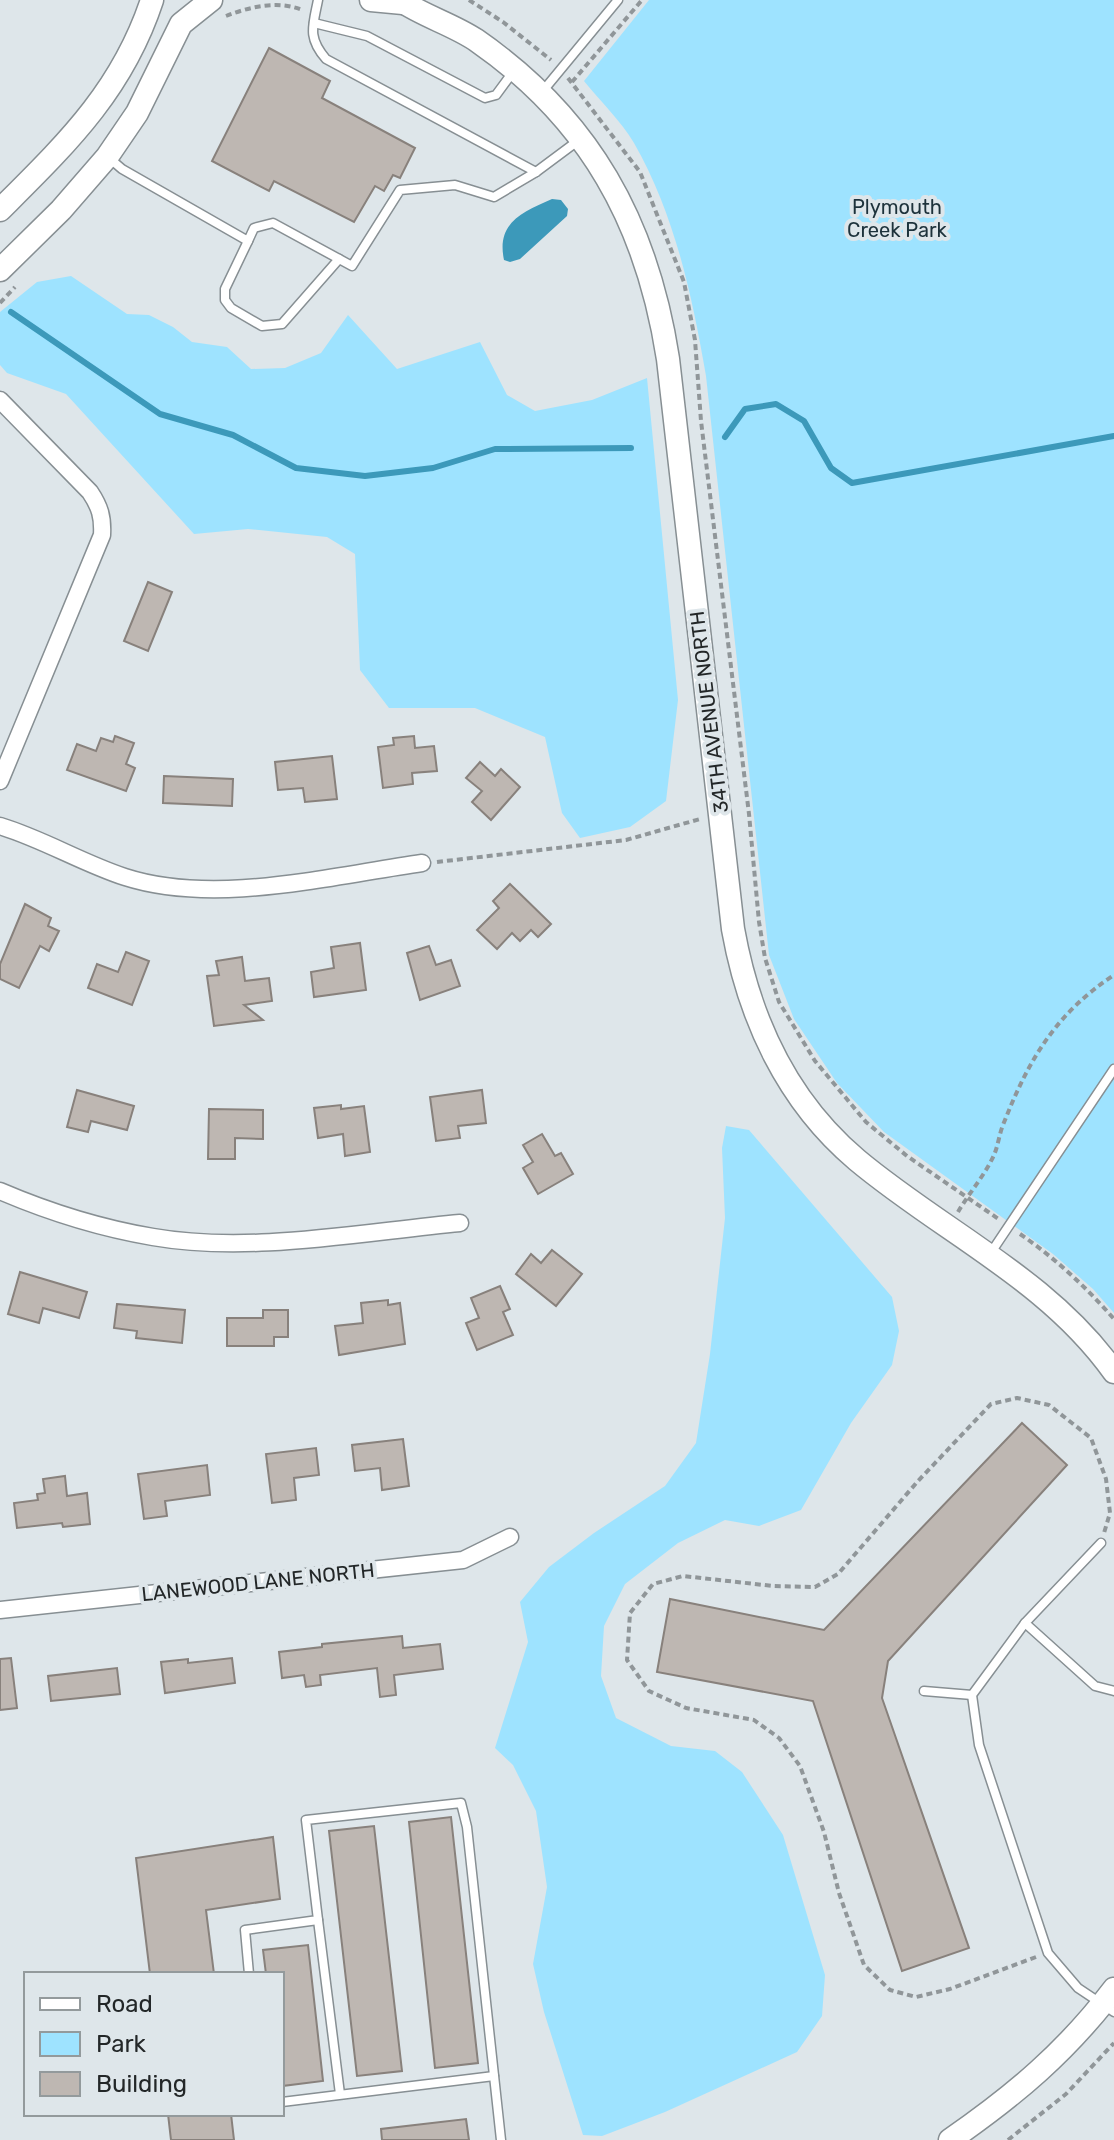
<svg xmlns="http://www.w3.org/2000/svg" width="1114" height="2140" font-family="Rubik,sans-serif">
<rect width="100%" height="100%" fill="#dee6ea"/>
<g fill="#9ee3ff">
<path d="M649 0H1114V1313L1093 1289 1053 1254 884 1132 837 1083 794 1019 769 955 706 376C692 295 675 215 634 143 621 121 600 101 584 81Z"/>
<polygon points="71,276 127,314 149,315 173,327 192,342 227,347 251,369 285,368 321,353 348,315 397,369 480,342 507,395 535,411 592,400 647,378 678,700 666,801 630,827 580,838 562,813 545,737 475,708 389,708 360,670 355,554 327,537 248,529 194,534 66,394 7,373 0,365 0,312 37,282"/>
<polygon points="726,1126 749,1130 892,1297 899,1331 892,1365 851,1423 801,1510 759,1526 725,1520 678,1543 625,1584 604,1626 601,1676 616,1718 671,1746 715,1751 742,1772 783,1835 825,1975 822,2016 797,2052 665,2112 602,2136 583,2135 544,2012 533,1964 547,1887 536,1811 513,1765 495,1748 528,1642 520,1602 549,1567 594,1533 665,1486 696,1443 710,1354 725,1218 722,1148"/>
</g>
<path fill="#3c99ba" d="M552 199 561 200 568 209 567 216 520 259 510 262 504 260C496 222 523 212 552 199Z"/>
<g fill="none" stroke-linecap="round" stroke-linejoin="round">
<g stroke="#3c99ba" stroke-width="6">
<polyline points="11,312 160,414 233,435 296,468 365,476 433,468 495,449 631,448"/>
<polyline points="725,437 745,409 776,404 804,421 831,468 852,483 1114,436"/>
</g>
</g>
<g fill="#beb7b2" stroke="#88817c" stroke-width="2">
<polygon points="269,48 330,81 322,98 415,148 400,178 393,175 384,191 375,186 354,222 274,181 269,191 212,161"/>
<polygon points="148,582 172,592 148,651 124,641"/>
<polygon points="115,736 134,743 126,764 135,768 126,791 67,770 77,744 96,751 101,738 113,742"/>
<polygon points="414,736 415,748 434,746 437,771 412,773 413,784 383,788 378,747 394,745 393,738"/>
<polygon points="332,756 337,799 305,802 303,788 278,790 275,762"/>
<polygon points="480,762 495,776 501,769 520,787 491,820 472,802 482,791 466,778"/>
<polygon points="164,776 233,779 232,806 163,803"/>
<polygon points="510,884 551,924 538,937 531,930 520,941 512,933 497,949 477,930 499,908 493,901"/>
<polygon points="25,904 51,918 48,926 59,931 49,951 40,946 19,988 0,979 0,964"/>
<polygon points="360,943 366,990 314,997 311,972 334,968 331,947"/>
<polygon points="429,946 436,965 451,960 460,986 420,1000 407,953"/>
<polygon points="126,952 149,961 132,1005 88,988 97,964 118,972"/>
<polygon points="242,957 245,981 269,978 272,1001 244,1005 263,1020 214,1026 207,976 219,975 216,961"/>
<polygon points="77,1090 134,1106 127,1130 91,1121 88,1132 67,1127"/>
<polygon points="482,1090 486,1123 458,1126 460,1138 436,1141 430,1097"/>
<polygon points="341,1105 341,1109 364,1106 370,1152 345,1156 343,1134 318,1138 314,1108"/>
<polygon points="209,1109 263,1110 263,1139 235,1138 235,1159 208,1159"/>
<polygon points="542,1134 555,1156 561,1153 573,1174 538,1194 523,1168 533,1162 523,1145"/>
<polygon points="552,1250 582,1274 556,1306 516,1274 531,1254 541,1263"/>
<polygon points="20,1272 87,1292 79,1318 43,1308 39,1323 8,1314"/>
<polygon points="500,1286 510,1309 503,1312 513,1335 477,1350 466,1323 479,1318 471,1298"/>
<polygon points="388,1300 388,1305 400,1303 405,1344 339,1355 335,1326 363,1323 361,1303"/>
<polygon points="117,1304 185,1310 182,1343 136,1338 137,1331 114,1328"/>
<polygon points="263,1310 288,1310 288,1337 274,1337 274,1346 227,1346 227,1318 263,1318"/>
<polygon points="1022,1423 1067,1465 888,1661 882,1698 969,1948 902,1971 813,1701 657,1672 670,1599 824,1630"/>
<polygon points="403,1439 409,1486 382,1490 380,1468 355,1471 352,1445"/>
<polygon points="316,1448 319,1475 294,1478 296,1500 272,1503 266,1454"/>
<polygon points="207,1465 210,1495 165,1501 167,1516 144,1519 138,1474"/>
<polygon points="65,1476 67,1496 87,1493 90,1524 63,1527 62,1523 17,1528 14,1503 38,1500 37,1494 45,1493 43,1479"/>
<polygon points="402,1636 403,1648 440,1644 443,1669 394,1675 396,1695 380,1697 377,1668 320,1675 321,1685 306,1687 304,1675 282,1678 279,1652 322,1647 322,1644"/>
<polygon points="11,1658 17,1708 0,1710 0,1659"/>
<polygon points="232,1658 235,1683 165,1693 161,1662 188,1659 188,1663"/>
<polygon points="117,1668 120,1694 51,1701 48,1676"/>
<polygon points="451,1817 478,2063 435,2068 409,1822"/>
<polygon points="374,1826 402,2071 357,2076 329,1831"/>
<polygon points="273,1837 280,1899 206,1910 214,1974 150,1974 136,1858"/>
<polygon points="308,1945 323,2081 282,2086 282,1974 266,1974 263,1950"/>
<polygon points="168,2114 231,2114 234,2140 171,2140"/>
<polygon points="466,2119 469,2140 382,2140 381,2129"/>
</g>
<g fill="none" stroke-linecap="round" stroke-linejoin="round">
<defs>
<g id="service">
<path d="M318 0C313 26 307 37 326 59L536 172"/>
<polyline points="314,23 367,36 485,98 496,95 513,72"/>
<polyline points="542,92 618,0"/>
<polyline points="108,157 122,169 248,241 254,228 273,223 352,266 400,190 455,185 494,197 536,172 579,140"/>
<polyline points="248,241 225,289 225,300 231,308 262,326 282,324 339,259"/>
<polyline points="990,1254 1114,1069"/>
<polyline points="1101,1543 1025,1623 1095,1686 1114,1691"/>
<polyline points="1025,1623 972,1695 979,1745 1048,1953 1078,1988 1114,2012"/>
<polyline points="924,1691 972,1695"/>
<polyline points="318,1920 340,2094"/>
<polyline points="249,1974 245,1930 318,1920 306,1820 461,1803 467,1827 501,2140"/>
<polyline points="282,2102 494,2076"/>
</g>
<g id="minor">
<path d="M0 400 90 492C100 507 103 517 102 535L0 781"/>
<path d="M0 826C43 839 82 863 125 877 215 906 330 876 422 863"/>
<path d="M0 1191C49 1212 100 1228 153 1237 250 1254 362 1232 460 1223"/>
<polyline points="0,1610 463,1560 510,1537"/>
</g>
<g id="tertiary">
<polyline points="371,0 403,3"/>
<path d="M400 0C423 16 452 24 476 40 590 119 647 223 668 359L733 929C749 1018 787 1101 857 1160 943 1232 1048 1279 1114 1372"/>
<path d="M0 210C66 144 122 91 152 0"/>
<polyline points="0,270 61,210 107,157 137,113 181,24 211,0"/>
<path d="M950 2140C1015 2095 1066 2052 1114 1989"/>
</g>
</defs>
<use href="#service" stroke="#878f93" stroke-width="11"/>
<use href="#minor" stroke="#878f93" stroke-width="19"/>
<use href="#tertiary" stroke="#878f93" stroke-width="25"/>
<g stroke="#909699" stroke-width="4" stroke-dasharray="6 4" stroke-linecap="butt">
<polyline points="469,0 503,22 551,60"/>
<path d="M226 16C249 7 278 0 302 10"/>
<polyline points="568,78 640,172 684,282 695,340 701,421 749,814 759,922 765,958 779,1002 815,1061 866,1122 907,1156 1000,1220"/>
<polyline points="572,82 642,0"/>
<polyline points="0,303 15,287"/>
<polyline points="437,862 626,840 700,819"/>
<path d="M958 1212C969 1193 985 1175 994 1155 998 1146 999 1135 1003 1125 1028 1061 1055 1014 1114 975"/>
<path d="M1020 1234C1055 1258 1086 1287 1114 1319"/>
<polyline points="1036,1957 950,1989 916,1997 890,1990 864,1965 839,1893 824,1832 800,1766 779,1738 754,1720 686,1708 649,1691 627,1660 630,1613 653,1584 683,1576 773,1586 815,1587 838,1574 918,1481 991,1404 1017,1398 1049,1405 1091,1438 1106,1479 1110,1513 1104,1533"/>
<polyline points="1008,2140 1066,2094 1114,2043"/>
</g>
<use href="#service" stroke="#fff" stroke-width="8"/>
<use href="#minor" stroke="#fff" stroke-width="16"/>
<use href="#tertiary" stroke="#fff" stroke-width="22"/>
</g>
<g text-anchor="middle" stroke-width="8" stroke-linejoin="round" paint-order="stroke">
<g font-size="20" fill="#1d323b" stroke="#dee6ea">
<text x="897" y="214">Plymouth<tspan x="897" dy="23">Creek Park</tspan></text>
</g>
<g font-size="20" fill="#232728" stroke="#dee6ea">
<text transform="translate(709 712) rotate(-97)" y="7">34TH AVENUE NORTH</text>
<text transform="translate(258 1582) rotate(-6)" y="7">LANEWOOD LANE NORTH</text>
</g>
</g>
<rect x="24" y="1972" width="260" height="144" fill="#dee6ea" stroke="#939a9c" stroke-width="2"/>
<rect x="40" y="1998" width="40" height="12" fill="#ffffff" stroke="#939a9c" stroke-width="2"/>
<text x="96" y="2012" font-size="24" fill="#232728">Road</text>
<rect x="40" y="2032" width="40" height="24" fill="#9ee3ff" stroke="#939a9c" stroke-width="2"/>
<text x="96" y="2052" font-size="24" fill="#232728">Park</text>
<rect x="40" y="2072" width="40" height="24" fill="#beb7b2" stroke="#939a9c" stroke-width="2"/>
<text x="96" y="2092" font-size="24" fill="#232728">Building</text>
</svg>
